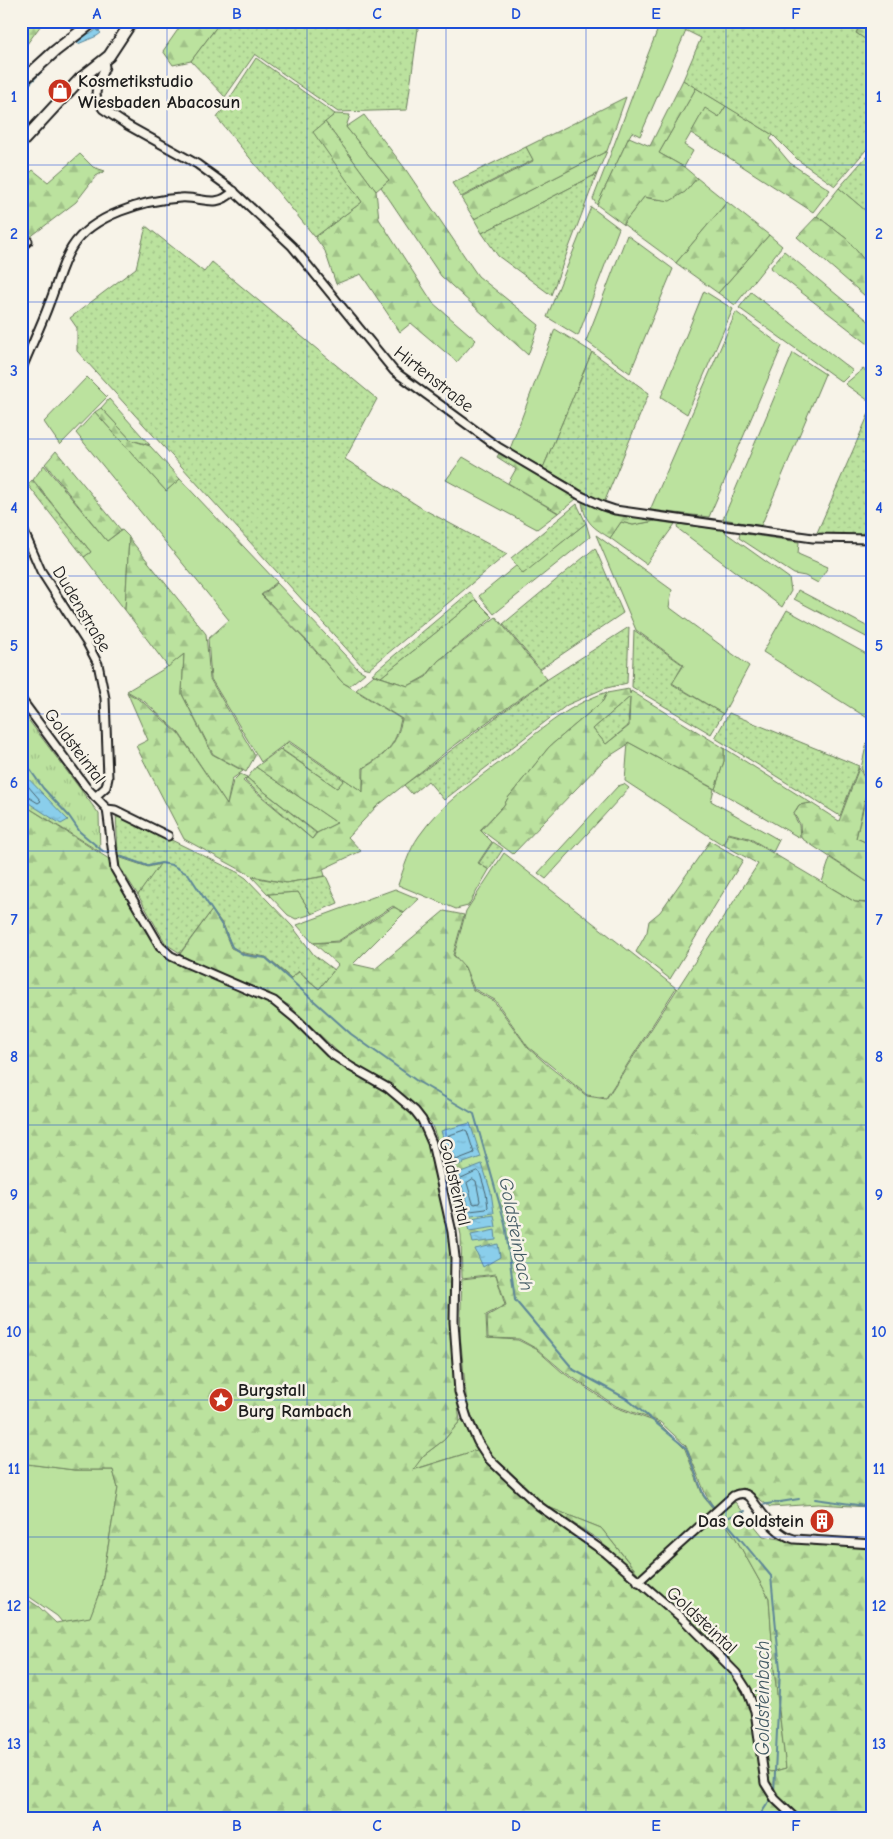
<svg xmlns="http://www.w3.org/2000/svg" width="893" height="1839" font-family="'Comic Neue',sans-serif">
<defs>
<pattern id="forest-firs" width="22" height="20" patternUnits="userSpaceOnUse" patternTransform="scale(1.25)"><rect width="22" height="20" fill="#bbe29e"/><path d="M5 1l3.5 6h-7zM16 11l3.5 6h-7z" fill="#a0c188"/></pattern>
<pattern id="park-tufts" width="24" height="20" patternUnits="userSpaceOnUse" patternTransform="scale(1.25)"><rect width="24" height="20" fill="#bbe29e"/><path d="M3 7l-1-3M5 7V3M7 7l1-3M15 17l-1-3M17 17v-4M19 17l1-3" fill="none" stroke="#a0c188"/></pattern>
<pattern id="garden-dots" width="8" height="8" patternUnits="userSpaceOnUse" patternTransform="scale(1.25)"><rect width="8" height="8" fill="#bbe29e"/><path d="M2 2h.1M6 6h.1" fill="none" stroke="#a0c188" stroke-width="1.8" stroke-linecap="round"/></pattern>
<pattern id="water-ripples" width="26" height="14" patternUnits="userSpaceOnUse" patternTransform="scale(1.25)"><rect width="26" height="14" fill="#8aceeb"/><path d="M2 4q2-2 4 0t4 0M15 11q2-2 4 0t4 0" fill="none" stroke="#76b0c9"/></pattern>
</defs>
<rect width="100%" height="100%" fill="#f7f3e8"/>
<filter id="ink" filterUnits="userSpaceOnUse"><feTurbulence type="fractalNoise" baseFrequency=".02" numOctaves="2"/><feDisplacementMap in="SourceGraphic" scale="10" xChannelSelector="R" yChannelSelector="G"/><feConvolveMatrix kernelMatrix="1 2 1 2 8 2 1 2 1" color-interpolation-filters="sRGB"/></filter>
<g filter="url(#ink)">
<g fill="#bbe29e" stroke="#6c7f5d">
<path d="M661 21H667L686 31 640 136 632 132 629 137 597 205 593 199C617 140 637 80 661 21Z"/>
<polygon points="696,88 726,106 719,117 705,109 684,145 693,151 684,167 659,153"/>
<polygon points="335,114 350,115 346,127 389,180 376,191 325,122"/>
<polygon points="607,151 597,174 482,233 474,219"/>
<polygon points="697,178 727,202 676,263 623,224 644,197 657,200 685,192"/>
<polygon points="839,188 872,216 872,265 865,261 847,239 817,216"/>
<polygon points="591,207 619,228 578,336 547,317"/>
<polygon points="627,235 673,269 630,373 586,341"/>
<polygon points="769,235 782,246 735,305 718,293"/>
<polygon points="704,291 733,309 687,414 661,397"/>
<polygon points="751,292 853,371 842,382 739,308"/>
<polygon points="736,312 782,346 709,517 650,510"/>
<polygon points="555,329 592,352 543,468 510,449"/>
<polygon points="793,353 825,374 761,526 723,519"/>
<polygon points="863,369 872,375 872,403 845,384"/>
<polygon points="87,377 107,397 60,445 44,422"/>
<polygon points="109,399 150,445 131,440 101,408"/>
<path d="M95 412 166 491 180 479 277 582 261 595 310 645 342 682 401 719C395 747 387 753 363 768V792L289 741 261 762 211 679 208 639 229 620 76 433Z"/>
<polygon points="463,457 558,513 537,529 446,480"/>
<polygon points="44,465 107,541 122,530 129,537 125,610 84,557 91,552 33,480"/>
<polygon points="655,521 675,524 646,564 610,538 621,522 633,525"/>
<polygon points="586,523 590,537 494,614 479,596 517,565 523,573"/>
<polygon points="679,524 725,530 726,533 789,578 791,591 782,607 677,528"/>
<polygon points="740,533 799,542 798,554 828,567 818,583 805,576 794,574 739,538"/>
<polygon points="596,535 672,590 669,607 749,666 723,714 672,683 684,665 636,630"/>
<polygon points="798,590 872,629 872,640 794,599"/>
<polygon points="476,600 493,617 438,661 426,676 408,686 381,677"/>
<polygon points="787,610 872,657 872,709 869,719 763,652"/>
<polygon points="184,654 182,694 212,754 243,771 232,779 227,805 179,733 144,701 127,691 167,667"/>
<path d="M607 692 603 701 549 747 508 798 504 805 480 830 492 842 478 863 489 870 468 906 456 909 398 885C404 868 409 850 419 836 441 804 474 782 504 759 537 733 567 705 607 692Z"/>
<polygon points="871,725 872,725 872,845 856,838 869,785 861,768"/>
<polygon points="628,742 714,789 711,801 779,840 773,852 749,838 728,833 723,845 625,781"/>
<polygon points="724,748 811,803 799,805 793,814 799,825 800,838 715,789 724,761"/>
<polygon points="256,767 337,823 317,833 247,778"/>
<polygon points="624,784 629,788 546,879 538,873 618,786"/>
<polygon points="504,853 676,988 606,1098 587,1095 528,1047 495,1000 474,989 465,967 454,955 466,911"/>
<polygon points="118,857 148,867 161,864 138,895 120,867"/>
<polygon points="830,858 872,885 872,903 855,902 822,882"/>
<polygon points="395,889 419,899 404,913 393,906 338,941 313,943 297,925"/>
<polygon points="298,892 312,914 296,919 288,915 268,894"/>
<polygon points="496,1275 505,1305 486,1315 487,1338 518,1340 536,1349 562,1372 615,1407 659,1423 685,1449 703,1496 714,1510 641,1577 601,1528 548,1507 488,1451 467,1405 460,1334 462,1279"/>
<polygon points="462,1419 477,1450 412,1470 424,1455 444,1440"/>
<polygon points="27,1464 74,1470 113,1470 118,1488 101,1588 90,1618 62,1622 57,1616 21,1591 21,1512"/>
<path d="M718 1513 735 1537 769 1598 774 1669 786 1768 771 1772 766 1770C763 1746 764 1720 755 1698 738 1657 680 1609 645 1582Z"/>
</g>
<g fill="url(#forest-firs)" stroke="#6c7f5d" fill-rule="evenodd">
<polygon points="21,21 44,21 21,52"/>
<polygon points="184,21 221,21 191,61 173,65 163,51"/>
<polygon points="863,21 872,21 872,44 856,33"/>
<polygon points="683,80 696,88 659,153 684,167 697,178 685,192 670,201 644,197 623,224 597,205 629,137 650,146"/>
<polygon points="626,97 607,151 474,219 461,198 533,161 526,147"/>
<polygon points="726,106 773,135 770,139 790,163 830,190 813,212 691,133 705,108 719,117"/>
<polygon points="364,115 404,167 478,276 539,325 528,355 441,276 381,187 389,180 346,127"/>
<polygon points="325,122 376,191 379,219 433,303 476,340 457,362 411,323 400,332 361,274 336,284 325,251 315,237 362,202 312,132"/>
<polygon points="80,154 93,167 105,171 96,176 76,202 21,244 21,182 33,170 48,182"/>
<polygon points="727,202 769,235 718,293 676,263"/>
<polygon points="817,216 847,239 865,261 872,265 872,302 797,237"/>
<polygon points="784,251 872,324 872,347 770,268"/>
<polygon points="101,408 131,440 150,446 180,479 166,491 95,412"/>
<polygon points="501,450 576,495 576,499 559,513 508,483 516,469 497,457"/>
<polygon points="56,451 121,530 107,541 45,464"/>
<path d="M585 500 606 511 655 521 633 525 621 522 610 538C594 528 585 523 582 502Z"/>
<polygon points="129,538 206,634 210,679 255,756 246,772 213,754 182,694 184,654 168,667 125,610"/>
<polygon points="277,583 358,669 365,673 349,686 342,682 311,645 262,595"/>
<path d="M496 617 547 679 451 748 376 807 348 837 361 851 323 869 325 876 286 883 252 876 184 839 136 746 148 740 127 692 143 702 179 734 227 805 233 781 240 774 247 777 243 781 312 839 317 833 337 823 256 767 280 749 337 788 344 779 363 792 364 768C387 754 396 746 402 719L356 690 374 675 408 686 426 677 438 661Z"/>
<path d="M629 689 630 694 631 691 724 748V761L715 789 628 742 627 745 605 759 513 854 481 830 504 805 508 798 549 747 603 701 607 693ZM630 697 629 726 606 744 593 729Z"/>
<polygon points="859,768 868,785 856,838 872,845 872,885 801,838 800,824 794,814 799,805 811,803 839,821"/>
<polygon points="21,803 109,859 114,874 153,941 161,951 184,966 269,1002 293,1021 328,1055 348,1070 392,1093 417,1118 430,1142 449,1232 452,1256 456,1392 460,1421 444,1440 424,1455 413,1470 477,1450 494,1470 535,1508 603,1554 694,1634 733,1674 744,1690 752,1711 761,1767 772,1772 786,1768 774,1669 769,1598 735,1537 718,1513 735,1502 763,1536 797,1542 872,1547 872,1818 21,1818 21,1601 27,1599 39,1607 56,1623 90,1617 101,1588 118,1488 113,1470 74,1470 27,1464 21,1410"/>
<polygon points="729,834 749,839 855,902 872,904 872,1510 869,1507 818,1504 770,1507 749,1491 742,1488 734,1490 715,1509 706,1495 686,1446 660,1422 616,1406 563,1371 537,1349 519,1339 488,1338 487,1316 506,1305 496,1274 462,1278 461,1235 443,1155 431,1123 394,1087 369,1074 341,1055 290,1006 269,994 220,975 191,962 180,954 212,910 222,926 231,948 244,954 266,958 291,978 299,972 319,989 338,965 314,943 338,942 394,907 404,913 353,964 375,969 444,911 464,915 453,955 465,968 473,990 494,1001 528,1048 551,1068 587,1096 606,1099 758,864 724,845"/>
<polygon points="710,841 743,860 670,979 636,952 647,932 649,921 660,912"/>
<polygon points="548,1507 601,1528 638,1574 634,1573 599,1540"/>
</g>
<polygon fill="url(#park-tufts)" stroke="#6c7f5d" points="21,710 99,814 100,852 21,803"/>
<g fill="url(#garden-dots)" stroke="#6c7f5d">
<polygon points="221,21 419,21 407,110 338,112 255,54 225,97 191,61"/>
<polygon points="667,21 861,21 856,33 872,44 872,143 835,186 798,160 773,135 683,80 701,38"/>
<polygon points="256,58 335,114 313,132 362,202 315,237 217,118"/>
<polygon points="526,147 533,160 461,197 452,183"/>
<polygon points="872,150 872,216 839,188"/>
<polygon points="597,174 551,295 498,256 482,233"/>
<polygon points="146,226 204,272 212,262 377,399 345,459 423,509 507,554 369,669 363,667 77,351 77,328 70,318 136,268"/>
<polygon points="592,352 649,393 604,503 543,468"/>
<polygon points="871,409 872,537 816,535"/>
<polygon points="32,480 91,552 84,557 28,485"/>
<polygon points="577,504 586,523 523,574 511,558"/>
<polygon points="595,548 623,613 540,669 503,624"/>
<polygon points="470,592 476,600 381,677 372,674"/>
<polygon points="629,627 627,683 603,689 567,705 444,800 428,781 412,794 404,785 548,679"/>
<polygon points="634,630 683,665 672,684 723,714 711,734 632,687"/>
<polygon points="630,697 628,726 606,744 593,729"/>
<polygon points="729,713 859,766 840,816 715,738"/>
<polygon points="288,742 344,780 337,788 281,749"/>
<polygon points="247,778 316,833 312,839 245,781"/>
<polygon points="116,813 237,872 246,878 292,926 314,955 334,970 319,989 299,971 291,978 266,957 244,953 232,947 224,926 212,910 180,953 166,944 138,895 160,864 148,866 118,855"/>
<polygon points="493,842 503,849 489,870 479,863"/>
<polygon points="326,876 338,903 312,914 298,892 268,894 252,877 286,883"/>
</g>
<g fill="url(#water-ripples)" stroke="#5e8798">
<polygon points="97,29 101,33 97,36 78,44 75,39 84,33 92,33"/>
<polygon points="21,771 22,772 68,820 61,824 21,798"/>
<polygon points="470,1123 481,1157 452,1167 441,1131"/>
<polygon points="482,1164 491,1192 494,1213 465,1217 453,1175"/>
<polygon points="494,1215 496,1227 469,1231 466,1220"/>
<polygon points="495,1230 496,1240 473,1243 471,1235"/>
<polygon points="498,1244 500,1257 483,1267 475,1249"/>
</g>
<g fill="none" stroke-linecap="round" stroke-linejoin="round">
<g stroke="#48636f" stroke-width="1">
<polyline points="21,778 41,801 38,803 25,795 21,794"/>
<polygon points="465,1130 467,1131 474,1153 456,1160 448,1136"/>
<polygon points="477,1171 480,1173 486,1193 488,1207 486,1209 470,1211 468,1210 460,1179"/>
<polygon points="473,1179 476,1181 480,1201 479,1203 475,1204 473,1203 467,1183"/>
</g>
<g stroke="#5e8798" stroke-width="2">
<polyline points="98,31 109,21"/>
<polyline points="21,93 52,60"/>
<polyline points="21,757 43,788 69,816 80,832 104,852 112,854"/>
<polyline points="116,855 148,866 161,863 172,865 189,875 223,927 232,947 244,955 266,958 351,1034 417,1081 474,1114 505,1223 515,1300 574,1370 627,1399 686,1448 704,1496 715,1509"/>
<polyline points="815,1499 872,1507"/>
<polyline points="761,1505 799,1499"/>
<polyline points="718,1512 771,1576 780,1669 774,1793"/>
<polyline points="724,1519 745,1511"/>
<polyline points="758,1818 772,1797"/>
</g>
<defs>
<g id="minor">
<polyline points="104,61 105,67 97,85 96,94 97,100 103,109 127,125 197,164 230,188 292,246 394,371 498,447 581,496 603,506 615,510 813,538 872,539"/>
<polyline points="21,247 28,241"/>
<path d="M21 371C30 348 41 326 49 304 57 285 61 264 72 247 92 215 145 200 180 198 203 196 214 210 234 191"/>
<polyline points="21,525 41,571 87,643 98,664 105,698 108,778 106,787 95,797"/>
<polyline points="21,699 86,787 107,809 115,869 160,946 171,956 186,963 274,1001 296,1019 330,1053 351,1067 388,1088 415,1111 422,1120 432,1143 452,1232 455,1257 454,1322 459,1392 467,1418 478,1442 489,1459 539,1506 606,1553 683,1619 736,1673 747,1690 755,1711 765,1783 775,1799 795,1818"/>
<polyline points="107,809 115,810 168,836"/>
<path d="M638 1582 733 1496C739 1493 745 1492 750 1497 762 1512 774 1534 794 1539L872 1544"/>
</g>
<g id="secondary">
<polyline points="21,82 55,51 94,21"/>
<polyline points="21,143 80,79 109,56 132,21"/>
</g>
</defs>
<use href="#minor" stroke="#1c1c1c" stroke-width="11"/>
<use href="#secondary" stroke="#1c1c1c" stroke-width="14"/>
<use href="#minor" stroke="#f7f3e8" stroke-width="7"/>
<use href="#secondary" stroke="#f7f3e8" stroke-width="10"/>
</g>
</g>
<path fill="none" stroke="#1d4ed8" stroke-width="1" stroke-opacity="0.55" d="M167 21V1818M307 21V1818M446 21V1818M586 21V1818M726 21V1818M21 165H872M21 302H872M21 439H872M21 576H872M21 714H872M21 851H872M21 988H872M21 1125H872M21 1263H872M21 1400H872M21 1537H872M21 1674H872"/>
<defs>
<symbol id="shop-disc" viewBox="-11 -11 22 22"><circle r="9.5" fill="#c8321e" stroke="#f7f3e8"/><path d="M-5-2.5h2.3a2.7 3.5 0 0 1 5.4 0H5L5.5 6h-11ZM-1.5-2.5h3a1.5 2.3 0 0 0-3 0Z" fill="#fff"/></symbol>
<symbol id="sight-disc" viewBox="-11 -11 22 22"><circle r="9.5" fill="#c8321e" stroke="#f7f3e8"/><path d="M0-6L1.8-2.2L6-1.7L2.9 1.2L3.7 5.4L0 3.3L-3.7 5.4L-2.9 1.2L-6-1.7L-1.8-2.2Z" fill="#fff"/></symbol>
<symbol id="building-disc" viewBox="-11 -11 22 22"><circle r="9.5" fill="#c8321e" stroke="#f7f3e8"/><path d="M-4-6H4V6H1V3H-1V6H-4ZM-2.5-4.3h1.7v1.8h-1.7ZM.8-4.3h1.7v1.8H.8ZM-2.5-1h1.7V.8h-1.7ZM.8-1h1.7V.8H.8Z" fill="#fff"/></symbol>
</defs>
<g fill-rule="evenodd">
<use href="#shop-disc" x="46" y="77" width="28" height="28"/>
<use href="#sight-disc" x="207" y="1386" width="28" height="28"/>
<use href="#building-disc" x="808" y="1507" width="28" height="28"/>
</g>
<g text-anchor="middle" stroke-width="5" stroke-linejoin="round" paint-order="stroke">
<g font-size="18" font-weight="bold" fill="#1c1c1c" stroke="#f7f3e8" text-anchor="start">
<text x="78" y="87">Kosmetikstudio<tspan x="78" dy="21">Wiesbaden Abacosun</tspan></text>
<text x="238" y="1396">Burgstall<tspan x="238" dy="21">Burg Rambach</tspan></text>
<text x="804" y="1527" text-anchor="end">Das Goldstein</text>
</g>
<g font-size="18" fill="#1c1c1c" stroke="#f7f3e8">
<text transform="translate(434 379) rotate(38)" y="6">Hirtenstraße</text>
<text transform="translate(82 609) rotate(59)" y="6">Dudenstraße</text>
<text transform="translate(75 746) rotate(53)" y="6">Goldsteintal</text>
<text transform="translate(455 1182) rotate(77)" y="6">Goldsteintal</text>
<text transform="translate(702 1620) rotate(43)" y="6">Goldsteintal</text>
</g>
<g font-size="19" font-style="italic" fill="#425a64" stroke="#f7f3e8">
<text transform="translate(517 1234) rotate(79)" y="7">Goldsteinbach</text>
<text transform="translate(762 1698) rotate(-90)" y="7">Goldsteinbach</text>
</g>
</g>
<rect width="893" height="1839" fill="none" stroke="#f7f3e8" stroke-width="55"/>
<rect x="28" y="28" width="838" height="1784" fill="none" stroke="#1d4ed8" stroke-width="2"/>
<g font-size="16" text-anchor="middle" font-weight="bold" fill="#1d4ed8">
<text x="97" y="19">A</text>
<text x="237" y="19">B</text>
<text x="377" y="19">C</text>
<text x="516" y="19">D</text>
<text x="656" y="19">E</text>
<text x="796" y="19">F</text>
<text x="14" y="102">1</text>
<text x="879" y="102">1</text>
<text x="14" y="239">2</text>
<text x="879" y="239">2</text>
<text x="14" y="376">3</text>
<text x="879" y="376">3</text>
<text x="14" y="513">4</text>
<text x="879" y="513">4</text>
<text x="14" y="651">5</text>
<text x="879" y="651">5</text>
<text x="14" y="788">6</text>
<text x="879" y="788">6</text>
<text x="14" y="925">7</text>
<text x="879" y="925">7</text>
<text x="14" y="1062">8</text>
<text x="879" y="1062">8</text>
<text x="14" y="1200">9</text>
<text x="879" y="1200">9</text>
<text x="14" y="1337">10</text>
<text x="879" y="1337">10</text>
<text x="14" y="1474">11</text>
<text x="879" y="1474">11</text>
<text x="14" y="1611">12</text>
<text x="879" y="1611">12</text>
<text x="14" y="1749">13</text>
<text x="879" y="1749">13</text>
<text x="97" y="1831">A</text>
<text x="237" y="1831">B</text>
<text x="377" y="1831">C</text>
<text x="516" y="1831">D</text>
<text x="656" y="1831">E</text>
<text x="796" y="1831">F</text>
</g>
</svg>
